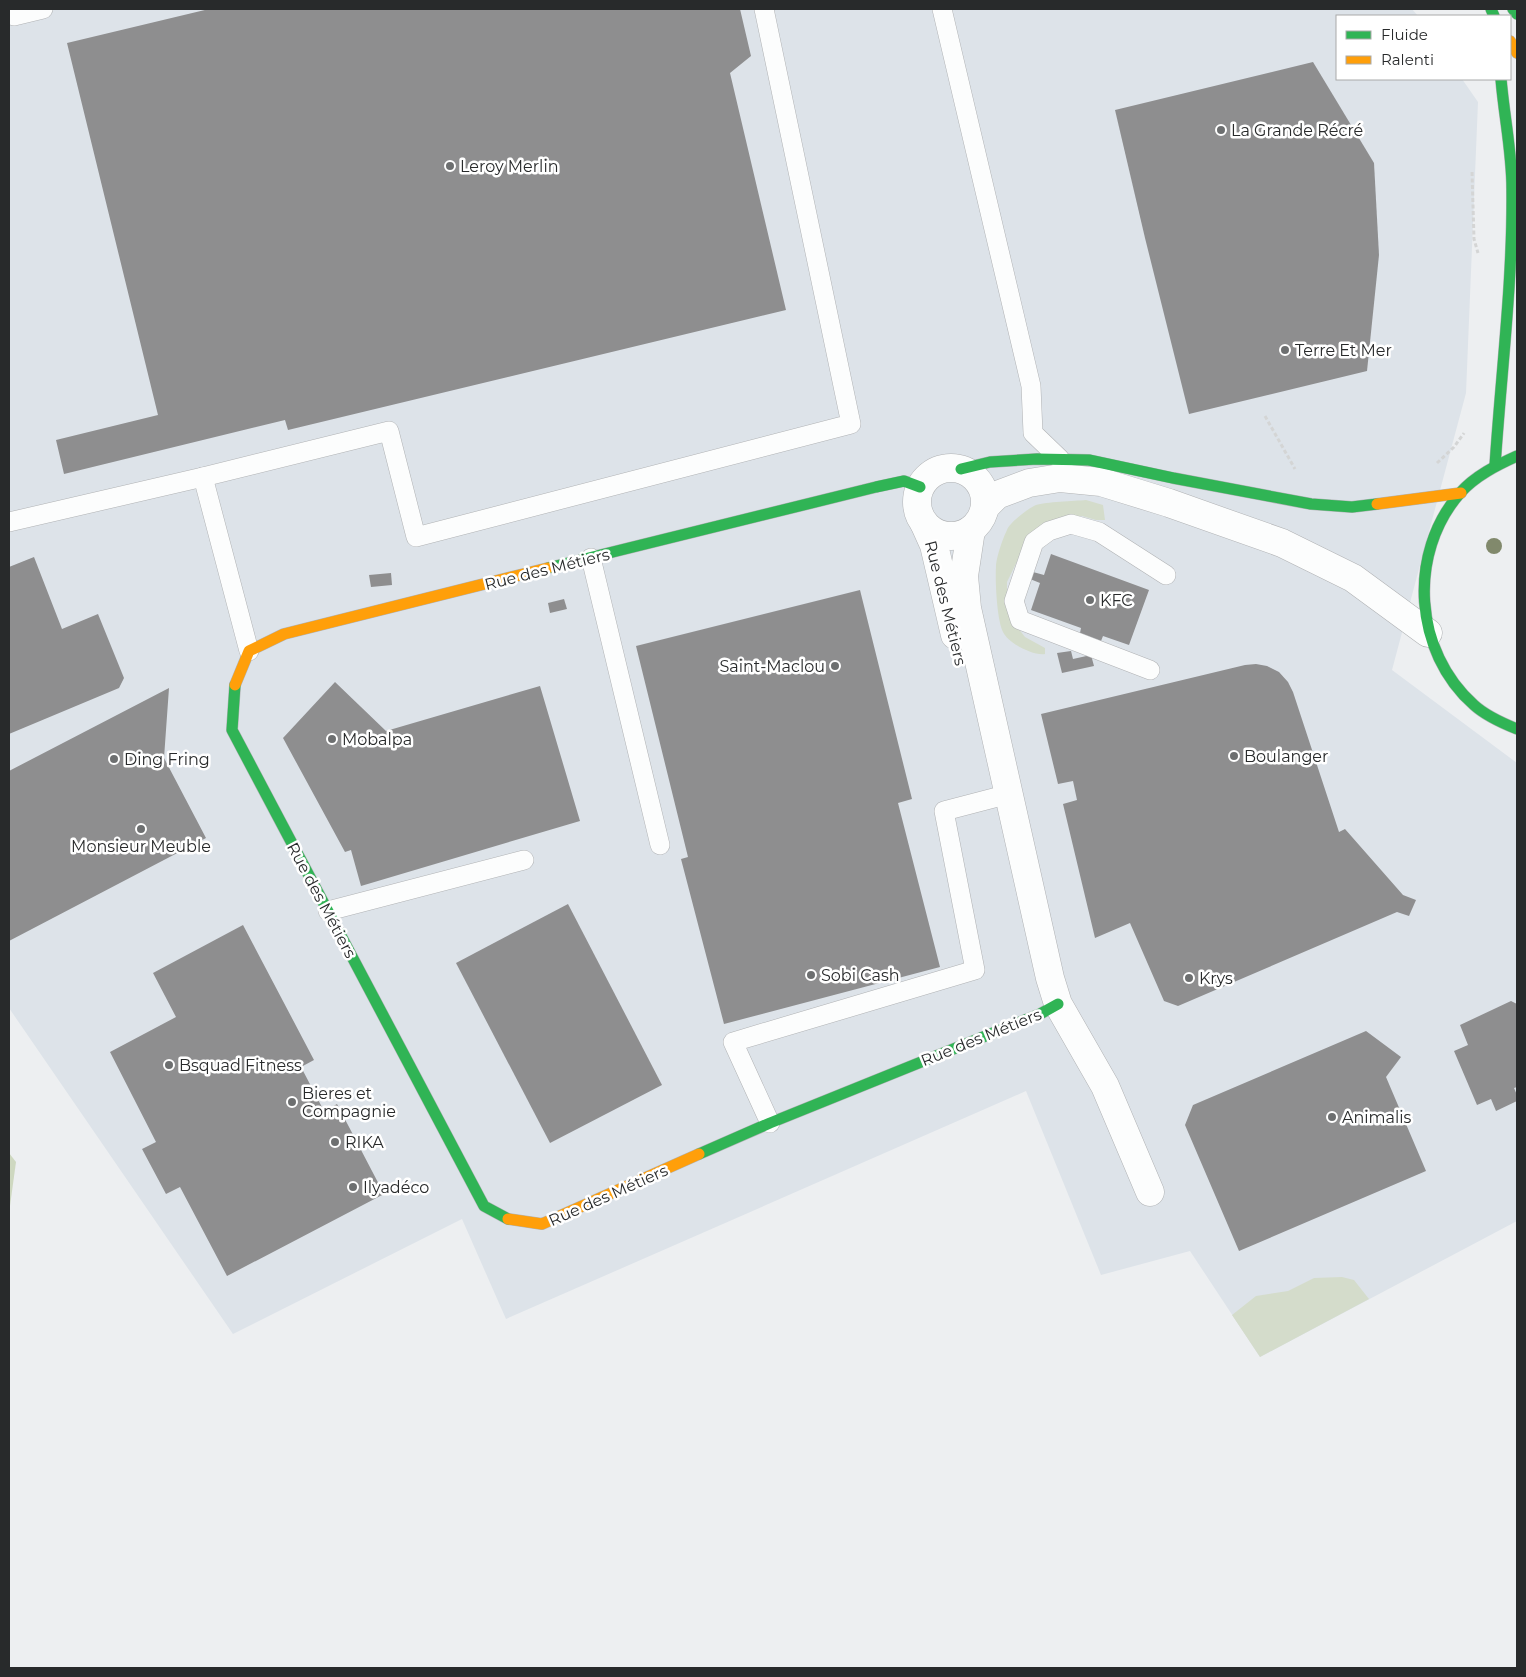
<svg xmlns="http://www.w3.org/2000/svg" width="1526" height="1677" font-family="Montserrat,sans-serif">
<rect width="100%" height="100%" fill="#edeff1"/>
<polygon fill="#dde3e9" points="9,9 1412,9 1418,16 1337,16 1337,79 1462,79 1478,102 1466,393 1392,670 1517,763 1517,1221 1260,1357 1190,1251 1101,1275 1026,1091 506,1319 462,1219 233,1334 9,1008"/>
<g fill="#d4dccb">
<path d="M1086 500 1103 505 1105 520H1096L1082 516 1061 518 1029 537 1007 582V601L1010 618 1025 637 1045 648V654C1033 656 1008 643 1003 632 997 620 995 581 996 567 996 558 1003 538 1007 530 1010 522 1029 508 1036 505 1046 502 1074 501 1086 500Z"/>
<polygon points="1342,1277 1354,1280 1369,1299 1260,1357 1232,1315 1256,1296 1288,1291 1314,1278"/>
</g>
<polygon fill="#ced8c0" points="9,1153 16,1162 9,1213"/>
<g fill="#8e8e8f">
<polygon points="209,9 740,9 751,56 730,73 786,310 288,430 285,420 64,474 56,440 158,415 67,43"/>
<polygon points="1313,62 1374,163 1379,255 1367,371 1189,414 1145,238 1115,110"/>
<polygon points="1051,554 1149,590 1129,645 1103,636 1101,641 1080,633 1081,628 1031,610 1040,583 1030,579 1033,572 1044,575"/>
<polygon points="34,557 62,629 98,614 124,678 119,688 9,734 9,567"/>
<polygon points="391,573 392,585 371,587 369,575"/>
<polygon points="860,590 912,799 898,803 940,967 724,1024 681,859 688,857 636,646"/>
<polygon points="564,599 567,609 550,613 548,603"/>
<polygon points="1071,651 1073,659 1091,655 1094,666 1062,673 1057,653"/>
<polygon points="1256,664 1267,666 1279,672 1288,682 1293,692 1339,832 1345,829 1403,895 1416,900 1409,916 1397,912 1178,1006 1164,1001 1130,923 1095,938 1063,804 1077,800 1073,781 1058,784 1041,714 1245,665"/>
<polygon points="335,682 386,731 540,686 580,821 361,886 351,850 345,852 283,738"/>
<polygon points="169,688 164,758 206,838 9,941 9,771"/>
<polygon points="568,904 662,1085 550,1143 456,963"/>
<polygon points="243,925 314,1060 301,1067 324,1111 337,1104 384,1194 227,1276 180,1187 166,1194 142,1149 156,1142 110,1052 176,1017 153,973"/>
<polygon points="1511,1001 1517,1004 1517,1087 1514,1088 1517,1095 1517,1101 1496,1111 1491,1099 1477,1105 1454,1051 1468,1045 1460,1025"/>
<polygon points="1366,1031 1401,1057 1386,1077 1426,1171 1239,1251 1185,1125 1193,1105"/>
</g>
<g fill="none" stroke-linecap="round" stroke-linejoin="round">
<defs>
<g id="lane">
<polyline points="11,9 14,16 43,9"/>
<polyline points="942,9 1031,386 1033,433 1060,459"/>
<polyline points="203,477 249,651"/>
<polyline points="9,522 203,477 389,431 416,537 851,424 764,9"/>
<polyline points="591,558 660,845"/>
<polyline points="1150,670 1020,620 1014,601 1034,542 1049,531 1071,524 1099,532 1166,575"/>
<polyline points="328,911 524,860"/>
<polyline points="770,1123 733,1042 975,970 944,811 1009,794"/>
</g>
<g id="street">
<circle cx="951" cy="502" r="34"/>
<polyline points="985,507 997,495 1029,483 1060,478 1101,482 1169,503 1282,543 1353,578 1428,633"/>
<polyline points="925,525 934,545 955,635"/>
<polyline points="971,530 964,576 967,608 1050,978 1058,1004 1105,1086 1150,1192"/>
</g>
<g id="fast">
<polyline points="1491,9 1494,16"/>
<polyline points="1513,9 1517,14"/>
<path d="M1517 456C1497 465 1475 476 1460 493 1407 554 1414 652 1474 705 1486 716 1502 723 1517 729"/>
<path d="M1495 466C1501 374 1513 281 1512 189 1512 152 1504 116 1501 79"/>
<polyline points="961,469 990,462 1037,459 1089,460 1173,478 1311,504 1352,507 1377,504"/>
<polyline points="548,568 876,487 904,481 920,487"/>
<polyline points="235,685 232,730 484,1206 508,1219"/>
<polyline points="699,1154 770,1123 1040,1014 1058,1004"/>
</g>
<g id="slow">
<polyline points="1510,41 1517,53"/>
<polyline points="1377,504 1461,493"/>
<polyline points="235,685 249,651 284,634 548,568"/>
<polyline points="508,1219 542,1224 699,1154"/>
</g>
</defs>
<use href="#lane" stroke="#b0b2b4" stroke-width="20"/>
<use href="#street" stroke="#b0b2b4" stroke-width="29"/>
<use href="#fast" stroke="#b0b2b4" stroke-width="12"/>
<use href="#slow" stroke="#b0b2b4" stroke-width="12"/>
<g stroke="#d4d5d5" stroke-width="3" stroke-dasharray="4 2.5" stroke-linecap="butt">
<polyline points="1472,172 1474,239 1478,253"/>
<polyline points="1265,416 1295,469"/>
<polyline points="1437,463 1454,447 1464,433"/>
</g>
<use href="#lane" stroke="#fcfdfd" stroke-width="19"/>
<use href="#street" stroke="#fcfdfd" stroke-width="28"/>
<use href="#fast" stroke="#30b455" stroke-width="11"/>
<use href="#slow" stroke="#ff9f0a" stroke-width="11"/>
</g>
<circle fill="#81896c" cx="1494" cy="546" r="8"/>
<g fill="#6d6f70" stroke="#fff" stroke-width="2">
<circle cx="1221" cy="130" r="5"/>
<circle cx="450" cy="166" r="5"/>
<circle cx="1285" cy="350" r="5"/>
<circle cx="1090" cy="600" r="5"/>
<circle cx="835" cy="666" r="5"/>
<circle cx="332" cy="739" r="5"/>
<circle cx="1234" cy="756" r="5"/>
<circle cx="114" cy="759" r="5"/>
<circle cx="141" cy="829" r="5"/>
<circle cx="811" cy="975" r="5"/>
<circle cx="1189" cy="978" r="5"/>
<circle cx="169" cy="1065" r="5"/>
<circle cx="292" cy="1102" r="5"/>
<circle cx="1332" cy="1117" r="5"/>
<circle cx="335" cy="1142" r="5"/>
<circle cx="353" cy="1187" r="5"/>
</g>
<g text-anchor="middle" stroke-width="5" stroke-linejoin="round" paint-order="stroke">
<g font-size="16" fill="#282a2b" stroke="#fff" text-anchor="start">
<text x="1231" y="136">La Grande Récré</text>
<text x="460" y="172">Leroy Merlin</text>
<text x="1295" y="356">Terre Et Mer</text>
<text x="1100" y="606">KFC</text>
<text x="825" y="672" text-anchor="end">Saint-Maclou</text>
<text x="342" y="745">Mobalpa</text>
<text x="1244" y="762">Boulanger</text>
<text x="124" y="765">Ding Fring</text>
<text x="141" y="852" text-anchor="middle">Monsieur Meuble</text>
<text x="821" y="981">Sobi Cash</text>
<text x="1199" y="984">Krys</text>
<text x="179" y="1071">Bsquad Fitness</text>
<text x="302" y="1099">Bieres et<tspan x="302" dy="18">Compagnie</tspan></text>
<text x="1342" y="1123">Animalis</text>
<text x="345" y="1148">RIKA</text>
<text x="363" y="1193">Ilyadéco</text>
</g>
<g font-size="16" fill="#282a2b" stroke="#fff">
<text transform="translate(547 569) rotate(-14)" y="6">Rue des Métiers</text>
<text transform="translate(946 603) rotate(76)" y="6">Rue des Métiers</text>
<text transform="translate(322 900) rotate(62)" y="6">Rue des Métiers</text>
<text transform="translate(981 1037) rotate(-22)" y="6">Rue des Métiers</text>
<text transform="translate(608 1195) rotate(-24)" y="6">Rue des Métiers</text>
</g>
</g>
<rect width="1526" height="1677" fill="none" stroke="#282a2b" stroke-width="20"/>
<rect x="1336" y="15" width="175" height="65" fill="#ffffff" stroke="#a9aaaa"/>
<rect x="1346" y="31" width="25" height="8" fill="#30b455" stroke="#a9aaaa"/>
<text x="1381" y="40" font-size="15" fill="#282a2b">Fluide</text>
<rect x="1346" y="56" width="25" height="8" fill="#ff9f0a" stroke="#a9aaaa"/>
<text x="1381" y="65" font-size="15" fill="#282a2b">Ralenti</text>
</svg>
